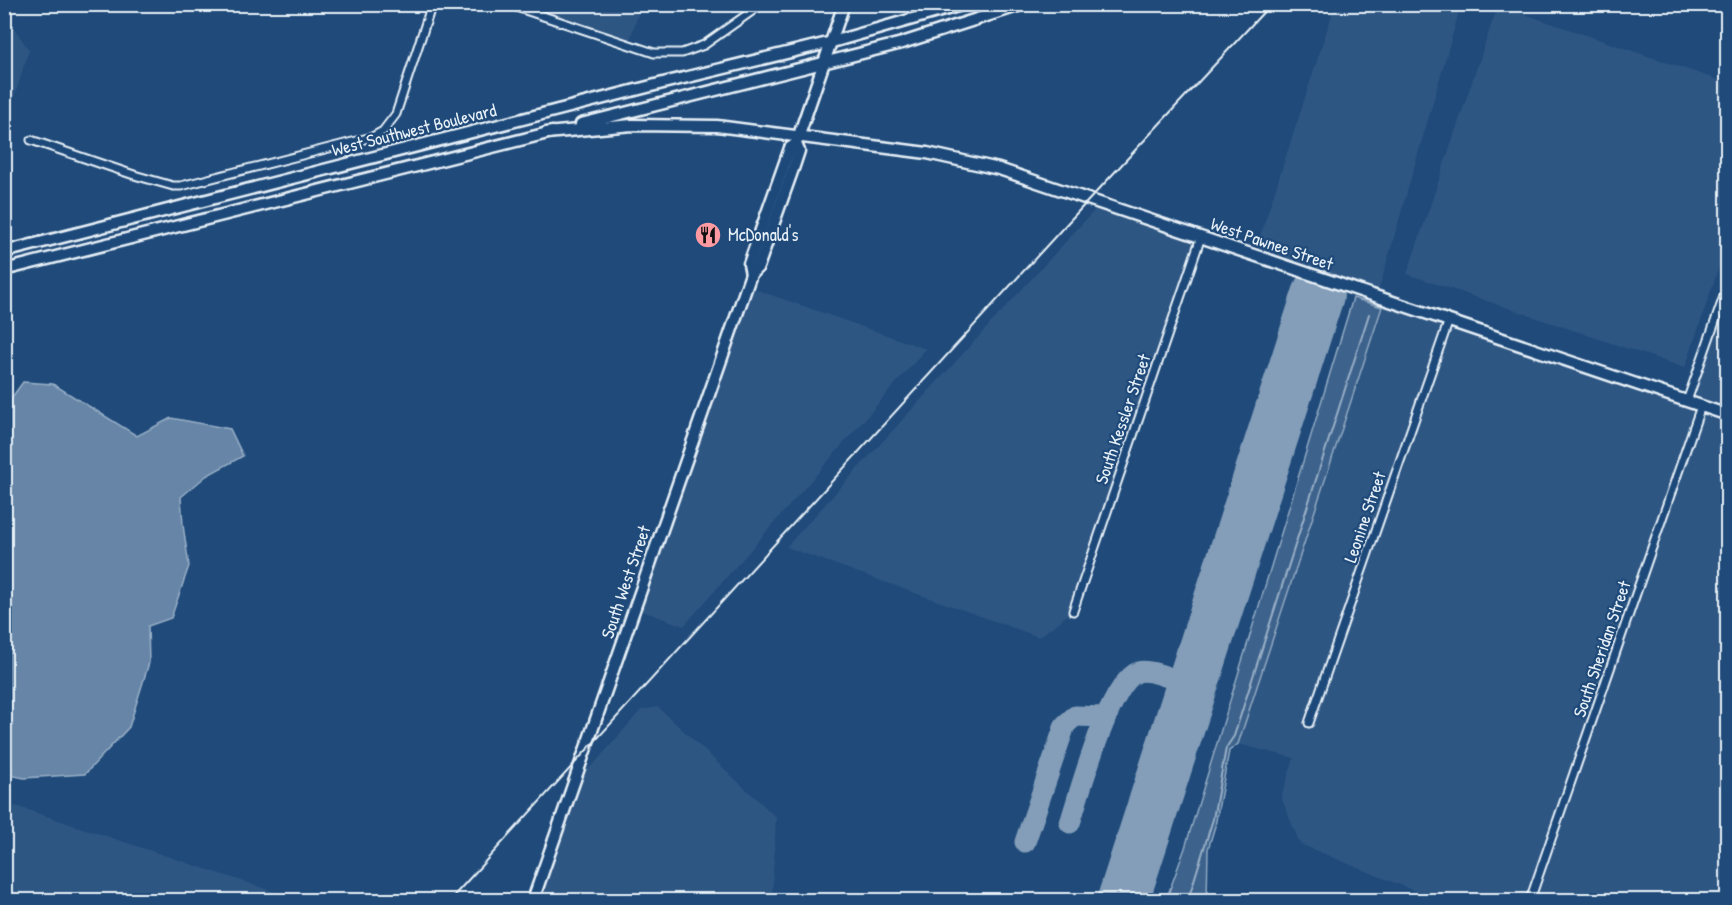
<svg xmlns="http://www.w3.org/2000/svg" width="1732" height="905" font-family="'Patrick Hand',sans-serif">
<rect width="100%" height="100%" fill="#1f4a7a"/>
<filter id="ink" filterUnits="userSpaceOnUse"><feTurbulence type="fractalNoise" baseFrequency=".0167" numOctaves="2"/><feDisplacementMap in="SourceGraphic" scale="12" xChannelSelector="R" yChannelSelector="G"/><feConvolveMatrix kernelMatrix="1 2 1 2 8 2 1 2 1" color-interpolation-filters="sRGB"/></filter>
<g filter="url(#ink)">
<g fill="#2e5683">
<polygon points="507,5 641,5 628,45"/>
<polygon points="1335,5 1461,5 1377,296 1254,255"/>
<polygon points="1498,5 1727,83 1727,243 1685,368 1407,274"/>
<polygon points="5,15 29,50 5,126"/>
<polygon points="1101,203 1201,237 1073,611 1039,637 786,547"/>
<polygon points="746,286 926,349 684,626 634,608"/>
<polygon points="1727,286 1727,900 1426,900 1427,896 1300,844 1281,797 1294,758 1238,744 1385,299 1687,401"/>
<polygon points="658,707 776,817 772,895 784,900 533,900 574,781 596,762 641,710"/>
<polygon points="4,803 19,807 299,900 5,900"/>
</g>
<polygon fill="#3c628c" stroke="#92aac2" stroke-width="1.5" points="1353,298 1382,307 1238,744 1229,751 1215,826 1208,849 1207,900 1166,900 1185,848"/>
<polygon fill="#6685a7" stroke="#9ab0c7" stroke-width="1.5" points="23,382 53,384 137,436 171,418 230,429 243,456 206,476 181,497 183,525 189,566 171,618 148,626 149,663 129,727 85,774 24,778 5,774 4,408"/>
<g fill="none" stroke-linecap="round" stroke-linejoin="round">
<polyline stroke="#9ab0c7" stroke-width="2" points="1188,900 1213,819 1226,748 1234,736 1369,314"/>
<g stroke="#849eb9" stroke-width="21">
<path d="M1070 823C1080 792 1109 683 1138 672 1151 668 1179 682 1192 686"/>
<polyline points="1025,842 1065,725 1075,716 1106,717"/>
</g>
<polyline stroke="#849eb9" stroke-width="52" points="1123,900 1318,295"/>
<defs>
<g id="street">
<polyline points="507,4 654,53 682,53 704,45 762,4"/>
<polyline points="31,140 134,175 173,186 181,186 372,137 383,131 396,114 432,4"/>
<polyline points="1687,401 1728,285"/>
<polyline points="1073,611 1201,237"/>
<polyline points="1309,723 1449,320"/>
<polyline points="1530,900 1701,406"/>
</g>
<g id="secondary">
<polyline points="581,124 902,43 1024,4"/>
<polyline points="546,133 632,125 717,126 927,153 999,169 1052,187 1728,415"/>
<polyline points="4,252 663,83 832,42 965,4"/>
<polyline points="4,270 552,132"/>
<polyline points="751,274 749,264 790,148 796,144"/>
<polyline points="533,900 751,274 758,267 794,166 799,151 796,144 844,4"/>
</g>
</defs>
<use href="#street" stroke="#e8f1f8" stroke-width="11"/>
<use href="#secondary" stroke="#e8f1f8" stroke-width="15"/>
<use href="#street" stroke="#1f4a7a" stroke-width="7"/>
<use href="#secondary" stroke="#1f4a7a" stroke-width="10"/>
<polyline stroke="#e8f1f8" stroke-width="2" points="450,900 1061,230 1271,4"/>
</g>
</g>
<defs>
<symbol id="restaurant-disc" viewBox="-11 -11 22 22"><circle r="9.5" fill="#ff9aa2" stroke="#1f4a7a"/><path d="M-5-6h1v4h1v-4h1v4h1v-4h1v5L-1.5 .5V6h-2V.5L-5-1ZM5-6V6H3V1.5H1.5Q1.5-4 5-6Z" fill="#111"/></symbol>
</defs>
<g fill-rule="evenodd">
<use href="#restaurant-disc" x="693" y="220" width="30" height="30"/>
</g>
<g text-anchor="middle" stroke-width="4.5" stroke-linejoin="round" paint-order="stroke">
<g font-size="18" fill="#e8f1f8" stroke="#1f4a7a">
<text transform="translate(414 130) rotate(-14)" y="6">West Southwest Boulevard</text>
<text transform="translate(1272 244) rotate(19)" y="6">West Pawnee Street</text>
<text transform="translate(1123 419) rotate(-71)" y="6">South Kessler Street</text>
<text transform="translate(1365 517) rotate(-71)" y="6">Leonine Street</text>
<text transform="translate(626 582) rotate(-71)" y="6">South West Street</text>
<text transform="translate(1602 649) rotate(-71)" y="6">South Sheridan Street</text>
</g>
<g font-size="18" fill="#e8f1f8" stroke="#1f4a7a" text-anchor="start">
<text x="728" y="241">McDonald's</text>
</g>
</g>
<rect width="1732" height="905" fill="none" stroke="#1f4a7a" stroke-width="24"/>
<rect x="12" y="12" width="1708" height="881" fill="none" stroke="#e8f1f8" stroke-width="2" filter="url(#ink)"/>
</svg>
